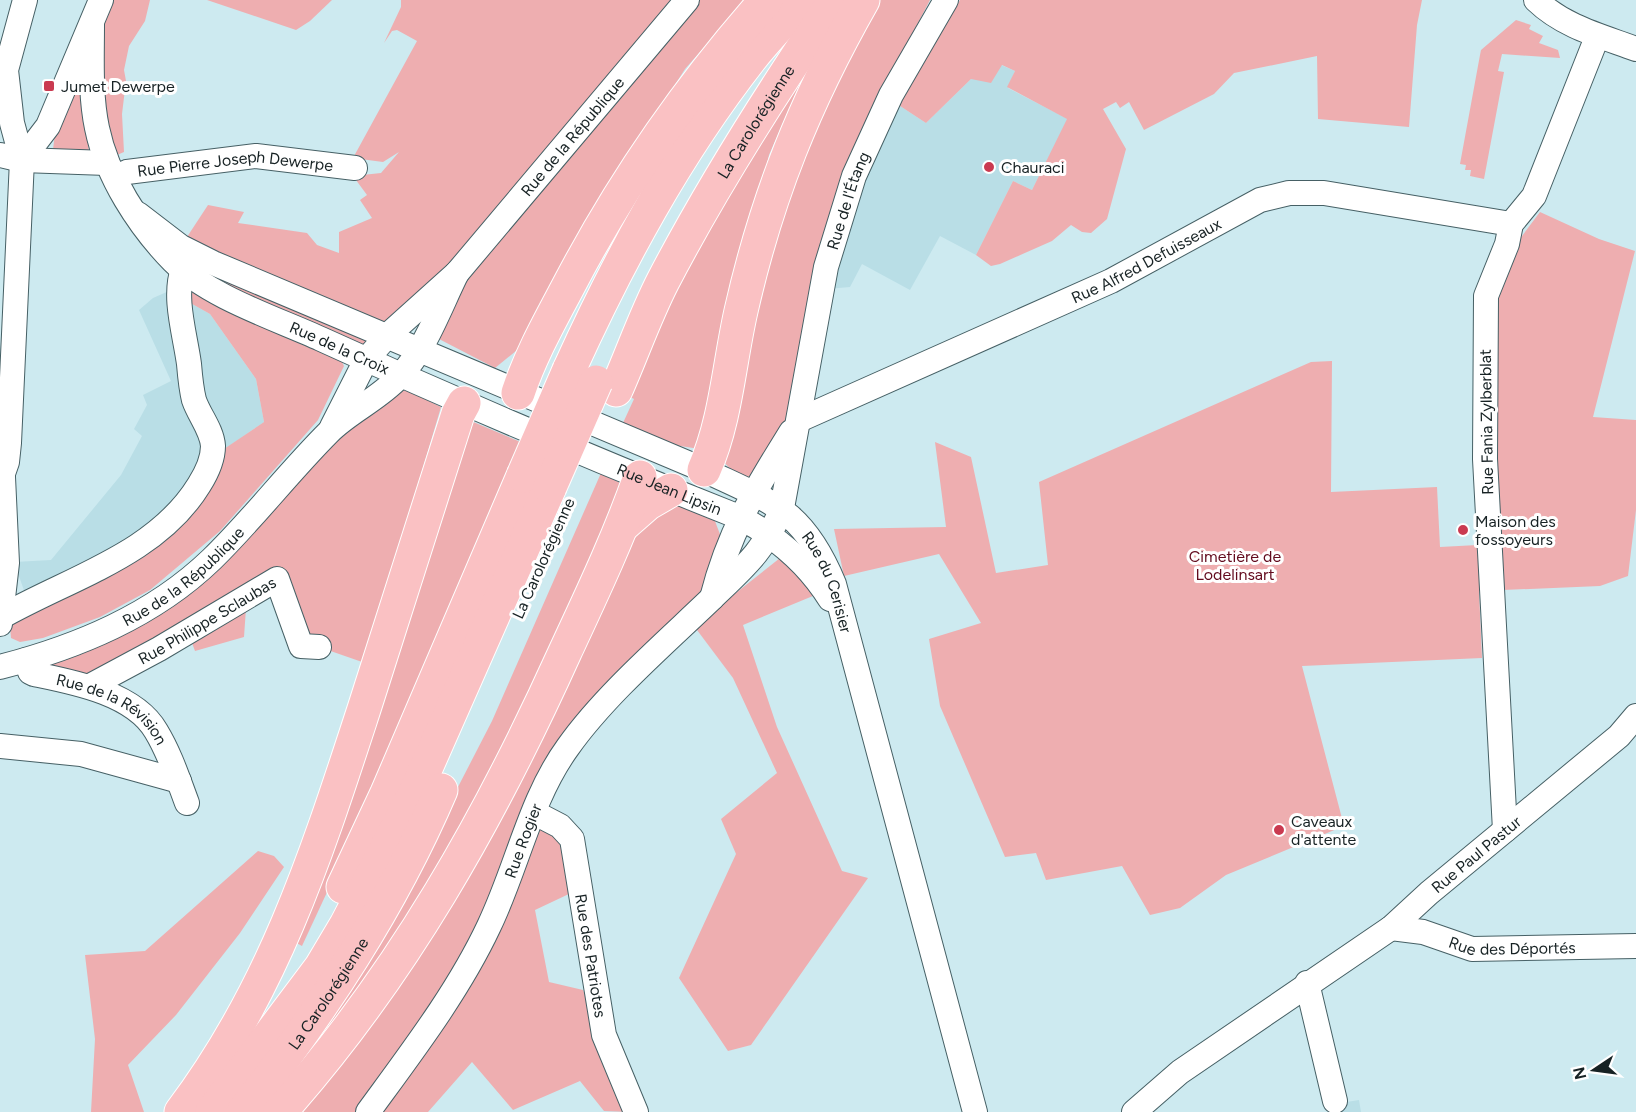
<svg xmlns="http://www.w3.org/2000/svg" width="1636" height="1112" font-family="Figtree,sans-serif">
<rect width="100%" height="100%" fill="#cdeaf0"/>
<g fill="#b9dee6">
<polygon points="1001,65 1015,71 1008,88 1068,119 1032,190 1013,181 976,255 940,236 910,290 862,264 850,287 827,289 867,176 897,104 926,123 973,77"/>
<polygon points="169,291 210,314 256,379 264,422 219,453 201,500 32,613 14,562 51,560 121,475 142,436 134,429 147,405 143,395 171,381 139,310 153,298"/>
<polygon points="1359,1100 1361,1112 1329,1112 1328,1105"/>
</g>
<g fill="#eeaeb0">
<polygon points="110,0 150,0 145,21 129,46 124,70 126,81 122,114 124,152 117,155 106,134 99,23"/>
<polygon points="207,0 332,0 310,21 296,30"/>
<polygon points="401,0 680,0 437,278 383,324 294,294 187,237 208,205 244,212 238,223 307,233 317,245 339,253 339,232 372,218 360,200 367,195 353,176 381,173 399,152 383,162 353,158 417,41 397,30 392,31 384,43 401,7"/>
<polygon points="697,0 746,0 685,69 624,165 522,346 495,368 439,339 464,280"/>
<polygon points="850,0 930,0 870,115 784,443 763,476 745,477 736,474 712,451 617,436 634,399 616,390 819,40 769,155 735,305"/>
<polygon points="960,0 1422,0 1417,25 1409,127 1318,119 1317,56 1234,73 1214,94 1144,130 1129,102 1120,108 1116,102 1103,109 1126,149 1107,219 1091,233 1082,232 1071,225 1052,241 1000,264 991,266 976,255 1013,181 1032,190 1067,119 1007,87 1015,71 1002,65 991,83 971,79 926,123 897,104 923,57"/>
<polygon points="1516,20 1531,25 1529,29 1543,36 1539,43 1558,50 1560,58 1502,54 1498,71 1504,72 1484,179 1470,176 1471,170 1465,170 1466,165 1460,164 1480,55 1481,50"/>
<polygon points="76,77 85,78 89,157 52,157 56,126"/>
<polygon points="1540,212 1599,239 1635,251 1593,417 1636,420 1636,510 1628,576 1600,586 1479,591 1482,658 1302,666 1344,826 1226,875 1180,908 1150,915 1122,866 1046,880 1036,853 1005,857 940,706 929,639 981,623 939,554 844,576 834,529 946,527 935,442 971,457 996,573 1048,565 1039,482 1311,362 1332,361 1331,492 1437,487 1440,547 1496,544 1494,291 1516,244"/>
<polygon points="173,250 370,339 363,349 218,285"/>
<polygon points="188,289 340,358 344,366 318,420 220,531 150,590 100,617 43,638 20,642 11,638 10,626 15,621 132,557 218,453 264,422 256,379 210,314 169,291"/>
<polygon points="407,390 441,407 365,663 319,647 301,646 277,579 247,594 244,637 195,651 188,632 99,678 48,670 50,663 139,621 328,444 400,391"/>
<polygon points="471,421 523,443 389,759 302,946 291,940"/>
<polygon points="601,473 628,487 422,910 290,1086 409,882 492,721"/>
<polygon points="673,503 713,516 723,542 704,591 593,700 443,991 357,1112 299,1112 635,524"/>
<polygon points="780,558 825,591 743,625 777,727 842,871 868,878 751,1045 728,1051 679,978 736,854 721,819 777,773 733,678 694,626"/>
<path d="M535 813C568 840 566 854 571 893L535 910 549 982 583 990 631 1112 604 1111 580 1081 513 1110 472 1062 428 1112H368L443 1004Z"/>
<polygon points="258,851 274,856 284,867 240,933 176,1015 128,1065 144,1112 91,1112 95,1039 85,955 145,951"/>
</g>
<g fill="none" stroke-linecap="round" stroke-linejoin="round">
<defs>
<g id="minor">
<path d="M1536 0C1564 27 1601 36 1636 49"/>
<path id="s1" d="M92 24C92 58 90 95 97 128 107 177 139 226 173 261 209 297 275 318 321 339 459 402 598 461 739 517 777 537 807 562 830 599"/>
<polyline points="0,155 22,160 107,163"/>
<polyline points="22,160 48,126 101,0"/>
<path id="s2" d="M115 177 127 172 256 156 355 168"/>
<path id="s3" d="M138 214 181 247 213 263 704 470C773 503 803 509 834 584L975 1112"/>
<path id="s4" d="M799 420 1111 281 1260 200 1289 193H1324L1511 224"/>
<path id="s5" d="M332 427 366 360 387 336 457 273 687 0"/>
<polyline points="0,482 7,462 9,443 22,160 12,123 6,70 25,0"/>
<path d="M712 598C729 531 755 490 791 432"/>
<path d="M1 617C69 578 156 555 199 485 206 474 213 459 213 446 212 430 199 415 194 400 191 388 190 376 189 364 185 334 173 297 183 269"/>
<polyline points="0,624 7,563 3,477"/>
<path id="s6" d="M26 660 30 672 34 674C73 682 134 693 156 731 170 754 178 779 187 803"/>
<path id="s7" d="M0 667C77 647 153 616 212 559 253 519 288 473 329 432 350 411 379 399 400 376 426 348 440 307 457 273"/>
<path id="s8" d="M90 686 159 649 277 579 301 646 319 647"/>
<polyline points="0,746 81,754 179,781"/>
<path id="s9" d="M535 813 560 826 572 839 604 1035 636 1112"/>
<polyline points="1505,830 1485,459 1486,296 1507,244 1511,224 1534,196 1597,37"/>
<path id="s10" d="M1391 928 1423 932 1472 949 1636 946"/>
<polyline points="1307,983 1335,1101"/>
<path id="s11" d="M368 1112C411 1053 458 992 489 926 517 868 530 799 568 747 604 696 664 644 710 600 742 569 765 551 782 508L826 267 854 176 891 95 946 0"/>
<path id="s12" d="M1134 1112 1180 1072 1391 928 1429 893 1619 736 1636 716"/>
</g>
<g id="highway">
<path d="M569 370C619 260 676 154 751 58 767 38 785 19 803 0"/>
<path id="s13" d="M616 390C632 354 645 316 663 281 714 183 773 91 835 0"/>
<path d="M518 393C531 354 551 319 570 283 624 180 689 87 766 0"/>
<path d="M704 470C726 420 729 364 741 311 767 196 805 102 863 0"/>
<polyline points="623,525 647,504 671,490"/>
<polyline points="343,887 387,793 523,476"/>
<path d="M181 1112C274 989 317 853 364 709 395 611 427 512 458 414L464 403"/>
<polyline points="212,1112 321,967 346,925 415,793 550,487"/>
<path id="s14" d="M243 1112C321 1012 391 907 441 790"/>
<path d="M280 1112C402 975 490 818 565 652 592 594 619 537 640 477"/>
</g>
</defs>
<use href="#minor" stroke="#466065" stroke-width="26"/>
<use href="#highway" stroke="#fff" stroke-width="35"/>
<use href="#minor" stroke="#fff" stroke-width="24"/>
<use href="#highway" stroke="#fac1c3" stroke-width="33"/>
<defs>
<g id="highway-bridge">
<polyline points="523,476 569,370"/>
<polyline points="550,487 596,382"/>
</g>
</defs>
<use href="#highway-bridge" stroke="#fff" stroke-width="35" stroke-linecap="butt"/>
<use href="#highway-bridge" stroke="#fac1c3" stroke-width="33"/>
</g>
<g fill="#ca3a50" stroke="#fff" stroke-width="2">
<rect x="43" y="80" width="12" height="12" rx="3"/>
<circle cx="989" cy="167" r="6"/>
<circle cx="1463" cy="530" r="6"/>
<circle cx="1279" cy="830" r="6"/>
</g>
<g text-anchor="middle" stroke-width="6" stroke-linejoin="round" paint-order="stroke">
<g font-size="16" fill="#172224" stroke="#fff" text-anchor="start">
<text x="61" y="92">Jumet Dewerpe</text>
<text x="1001" y="173">Chauraci</text>
<text x="1475" y="527">Maison des<tspan x="1475" dy="18">fossoyeurs</tspan></text>
<text x="1291" y="827">Caveaux<tspan x="1291" dy="18">d'attente</tspan></text>
</g>
<g font-size="16" fill="#172224" stroke="#fff">
<text dy="6" stroke="none"><textPath href="#s13" startOffset="303">La Carolorégienne</textPath></text>
<text dy="6" stroke="none"><textPath href="#s5" startOffset="380">Rue de la République</textPath></text>
<text dy="6" stroke="none"><textPath href="#s2" startOffset="122">Rue Pierre Joseph Dewerpe</textPath></text>
<text dy="6" stroke="none"><textPath href="#s11" startOffset="1056">Rue de l'Étang</textPath></text>
<text dy="6" stroke="none"><textPath href="#s4" startOffset="382">Rue Alfred Defuisseaux</textPath></text>
<text dy="6" stroke="none"><textPath href="#s1" startOffset="448">Rue de la Croix</textPath></text>
<text transform="translate(1486 422) rotate(-91)" y="6">Rue Fania Zylberblat</text>
<text dy="6" stroke="none"><textPath href="#s1" startOffset="807">Rue Jean Lipsin</textPath></text>
<text transform="translate(543 558) rotate(-66)" y="6">La Carolorégienne</text>
<text dy="6" stroke="none"><textPath href="#s3" startOffset="798">Rue du Cerisier</textPath></text>
<text dy="6" stroke="none"><textPath href="#s7" startOffset="207">Rue de la République</textPath></text>
<text dy="6" stroke="none"><textPath href="#s8" startOffset="134">Rue Philippe Sclaubas</textPath></text>
<text dy="6" stroke="none"><textPath href="#s6" startOffset="105">Rue de la Révision</textPath></text>
<text dy="6" stroke="none"><textPath href="#s11" startOffset="314">Rue Rogier</textPath></text>
<text dy="6" stroke="none"><textPath href="#s12" startOffset="429">Rue Paul Pastur</textPath></text>
<text dy="6" stroke="none"><textPath href="#s10" startOffset="124">Rue des Déportés</textPath></text>
<text dy="6" stroke="none"><textPath href="#s9" startOffset="164">Rue des Patriotes</textPath></text>
<text dy="6" stroke="none"><textPath href="#s14" startOffset="146">La Carolorégienne</textPath></text>
</g>
<g font-size="16" fill="#620a1d" stroke="#fff">
<text x="1235" y="562">Cimetière de<tspan x="1235" dy="18">Lodelinsart</tspan></text>
</g>
</g>
<g transform="translate(1594 1070) rotate(257)" stroke="#ffffff" stroke-width="4.5" paint-order="stroke">
<path d="M0-4.5L10 22L0 15L-10 22Z" fill="#172224"/>
<text y="-9" font-size="16" font-weight="bold" text-anchor="middle" fill="#172224">N</text>
</g>
</svg>
